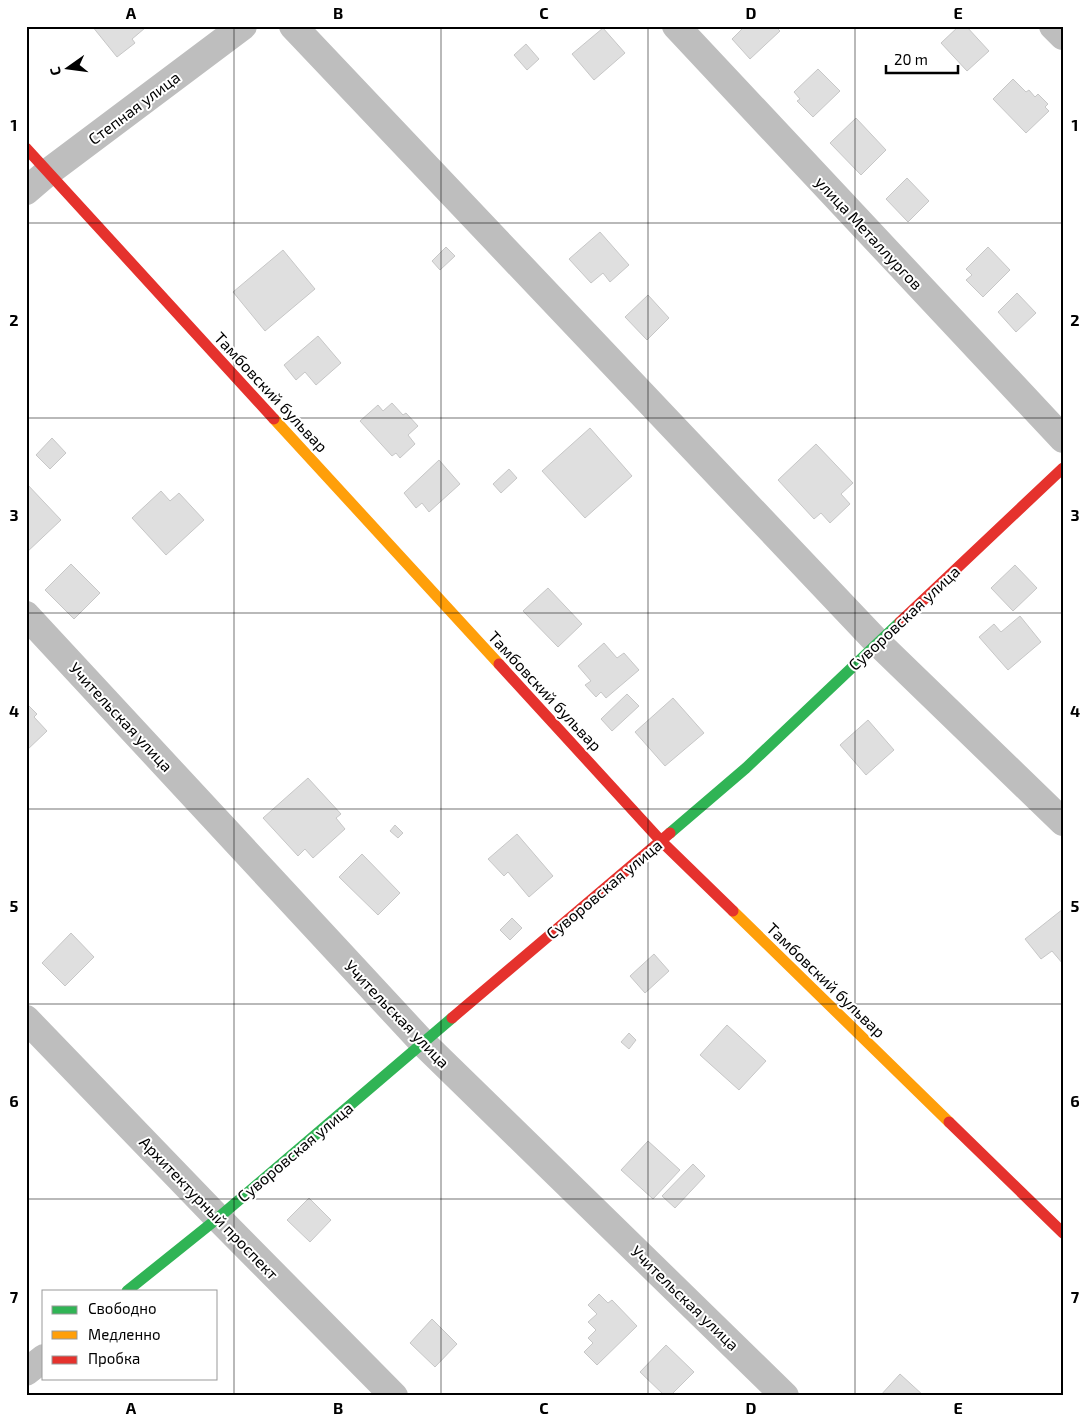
<svg xmlns="http://www.w3.org/2000/svg" width="1089" height="1422" font-family="'Exo 2',sans-serif">
<rect width="100%" height="100%" fill="#fff"/>
<g fill="#dfdfdf" stroke="#c7c7c7">
<polygon points="92,26 143,26 145,28 132,39 135,43 117,57"/>
<polygon points="745,26 775,26 780,31 750,59 732,39"/>
<polygon points="959,26 966,26 989,51 967,71 941,43"/>
<polygon points="603,28 625,53 594,80 572,54"/>
<polygon points="526,44 539,59 527,70 514,55"/>
<polygon points="818,69 840,91 813,117 797,101 800,99 794,92"/>
<polygon points="1013,79 1026,92 1029,90 1035,97 1038,94 1048,104 1045,107 1049,111 1026,133 993,99"/>
<polygon points="856,118 886,150 861,175 830,143"/>
<polygon points="907,178 929,201 908,222 886,199"/>
<polygon points="600,232 629,265 610,282 603,273 591,283 569,259"/>
<polygon points="446,247 455,256 440,270 432,261"/>
<polygon points="988,247 1010,270 983,297 966,280 972,275 966,269"/>
<polygon points="283,250 315,289 265,331 233,292"/>
<polygon points="1017,293 1036,313 1016,332 998,312"/>
<polygon points="648,295 669,318 647,340 625,317"/>
<polygon points="318,336 341,363 316,385 305,372 296,380 284,365"/>
<polygon points="392,403 403,415 406,413 418,426 408,435 415,444 400,458 396,453 392,456 360,421 378,405 383,411"/>
<polygon points="590,428 632,476 585,518 542,471"/>
<polygon points="52,438 66,453 50,469 36,455"/>
<polygon points="816,444 853,483 841,494 850,504 830,523 821,513 814,519 778,480"/>
<polygon points="439,460 460,484 429,512 422,503 416,508 404,493"/>
<polygon points="509,469 517,478 501,493 493,484"/>
<polygon points="26,483 61,520 26,553"/>
<polygon points="161,491 170,501 179,493 204,520 166,555 132,518"/>
<polygon points="71,564 100,593 74,619 45,590"/>
<polygon points="1015,565 1037,588 1013,611 991,588"/>
<polygon points="548,588 582,624 558,647 523,611"/>
<polygon points="1020,616 1041,642 1008,670 979,637 994,624 1001,632"/>
<polygon points="604,643 617,658 624,653 639,670 606,698 601,692 596,697 585,685 591,681 578,666"/>
<polygon points="627,694 639,706 612,731 601,719"/>
<polygon points="673,698 704,733 665,766 635,732"/>
<polygon points="26,703 37,714 34,717 47,731 26,751"/>
<polygon points="868,720 894,750 866,775 840,745"/>
<polygon points="308,778 341,814 336,818 345,829 313,858 305,849 298,856 263,818"/>
<polygon points="395,825 403,833 398,838 390,831"/>
<polygon points="517,834 553,876 529,897 508,872 504,876 488,859"/>
<polygon points="362,854 400,893 378,915 339,877"/>
<polygon points="1063,909 1063,964 1052,951 1041,959 1025,939"/>
<polygon points="512,918 522,928 510,940 500,930"/>
<polygon points="71,933 94,957 65,986 42,963"/>
<polygon points="654,954 669,971 645,993 630,976"/>
<polygon points="727,1025 766,1061 739,1090 700,1055"/>
<polygon points="629,1033 636,1040 629,1049 621,1042"/>
<polygon points="648,1141 680,1170 653,1199 621,1170"/>
<polygon points="693,1164 705,1176 675,1208 662,1196"/>
<polygon points="309,1198 331,1220 310,1242 287,1220"/>
<polygon points="599,1294 608,1303 612,1300 637,1326 597,1365 584,1352 593,1343 588,1338 596,1330 588,1322 597,1314 588,1305"/>
<polygon points="432,1319 457,1344 435,1367 410,1343"/>
<polygon points="666,1345 694,1372 670,1396 665,1396 640,1372"/>
<polygon points="900,1374 924,1396 880,1396"/>
</g>
<g fill="none" stroke-linecap="round" stroke-linejoin="round">
<g stroke="#bebebe" stroke-width="28">
<polyline points="293,26 878,643 1063,822"/>
<polyline points="676,26 1063,439"/>
<polyline points="1053,26 1063,36"/>
<polyline points="26,191 47,173 243,26"/>
<polyline points="26,615 423,1043 785,1396"/>
<polyline points="26,1019 218,1218 394,1396"/>
<polyline points="26,1372 44,1358"/>
</g>
<g stroke="#30b455" stroke-width="11">
<polyline points="670,833 746,768 900,622"/>
<polyline points="127,1291 218,1218 452,1018"/>
</g>
<g stroke="#ff9f0a" stroke-width="11">
<polyline points="274,419 499,664"/>
<polyline points="733,911 949,1122"/>
</g>
<g stroke="#e5322d" stroke-width="11">
<polyline points="26,148 274,419"/>
<polyline points="900,622 1063,468"/>
<polyline points="499,664 661,841 733,911"/>
<polyline points="452,1018 670,833"/>
<polyline points="949,1122 1063,1233"/>
</g>
</g>
<path fill="none" stroke="#000" stroke-width="1" stroke-opacity="0.55" d="M234 26V1396M441 26V1396M648 26V1396M855 26V1396M26 223H1063M26 418H1063M26 613H1063M26 809H1063M26 1004H1063M26 1199H1063"/>
<g text-anchor="middle" stroke-width="4" stroke-linejoin="round" paint-order="stroke">
<g font-size="16" fill="#000" stroke="#fff">
<text transform="translate(134 108) rotate(-37)" y="6">Степная улица</text>
<text transform="translate(869 233) rotate(47)" y="6">улица Металлургов</text>
<text transform="translate(271 392) rotate(47)" y="6">Тамбовский бульвар</text>
<text transform="translate(904 618) rotate(-43)" y="6">Суворовская улица</text>
<text transform="translate(545 691) rotate(47)" y="6">Тамбовский бульвар</text>
<text transform="translate(121 717) rotate(47)" y="6">Учительская улица</text>
<text transform="translate(604 889) rotate(-40)" y="6">Суворовская улица</text>
<text transform="translate(826 980) rotate(44)" y="6">Тамбовский бульвар</text>
<text transform="translate(397 1014) rotate(46)" y="6">Учительская улица</text>
<text transform="translate(295 1152) rotate(-40)" y="6">Суворовская улица</text>
<text transform="translate(209 1208) rotate(46)" y="6">Архитектурный проспект</text>
<text transform="translate(685 1298) rotate(44)" y="6">Учительская улица</text>
</g>
</g>
<rect width="1089" height="1422" fill="none" stroke="#ffffff" stroke-width="55"/>
<rect x="42" y="1290" width="175" height="90" fill="#ffffff" stroke="#999999"/>
<rect x="52" y="1306" width="25" height="8" fill="#30b455" stroke="#999999"/>
<text x="88" y="1314" font-size="15" fill="#000000">Свободно</text>
<rect x="52" y="1331" width="25" height="8" fill="#ff9f0a" stroke="#999999"/>
<text x="88" y="1340" font-size="15" fill="#000000">Медленно</text>
<rect x="52" y="1356" width="25" height="8" fill="#e5322d" stroke="#999999"/>
<text x="88" y="1364" font-size="15" fill="#000000">Пробка</text>
<g transform="translate(68 68) rotate(256)" stroke="#ffffff" stroke-width="4" paint-order="stroke">
<path d="M0-4L9 19L0 12L-9 19Z" fill="#000000"/>
<text y="-8" font-size="14" font-weight="bold" text-anchor="middle" fill="#000000">С</text>
</g>
<path d="M886 65v8h72v-8" fill="none" stroke="#000000" stroke-width="2.5"/>
<text x="894" y="65" font-size="15" fill="#000000" stroke="#ffffff" stroke-width="4" paint-order="stroke">20 m</text>
<rect x="28" y="28" width="1034" height="1366" fill="none" stroke="#000" stroke-width="2"/>
<g font-size="16" text-anchor="middle" font-weight="bold" fill="#000">
<text x="131" y="19">A</text>
<text x="338" y="19">B</text>
<text x="544" y="19">C</text>
<text x="751" y="19">D</text>
<text x="958" y="19">E</text>
<text x="14" y="131">1</text>
<text x="1075" y="131">1</text>
<text x="14" y="326">2</text>
<text x="1075" y="326">2</text>
<text x="14" y="521">3</text>
<text x="1075" y="521">3</text>
<text x="14" y="717">4</text>
<text x="1075" y="717">4</text>
<text x="14" y="912">5</text>
<text x="1075" y="912">5</text>
<text x="14" y="1107">6</text>
<text x="1075" y="1107">6</text>
<text x="14" y="1303">7</text>
<text x="1075" y="1303">7</text>
<text x="131" y="1414">A</text>
<text x="338" y="1414">B</text>
<text x="544" y="1414">C</text>
<text x="751" y="1414">D</text>
<text x="958" y="1414">E</text>
</g>
</svg>
